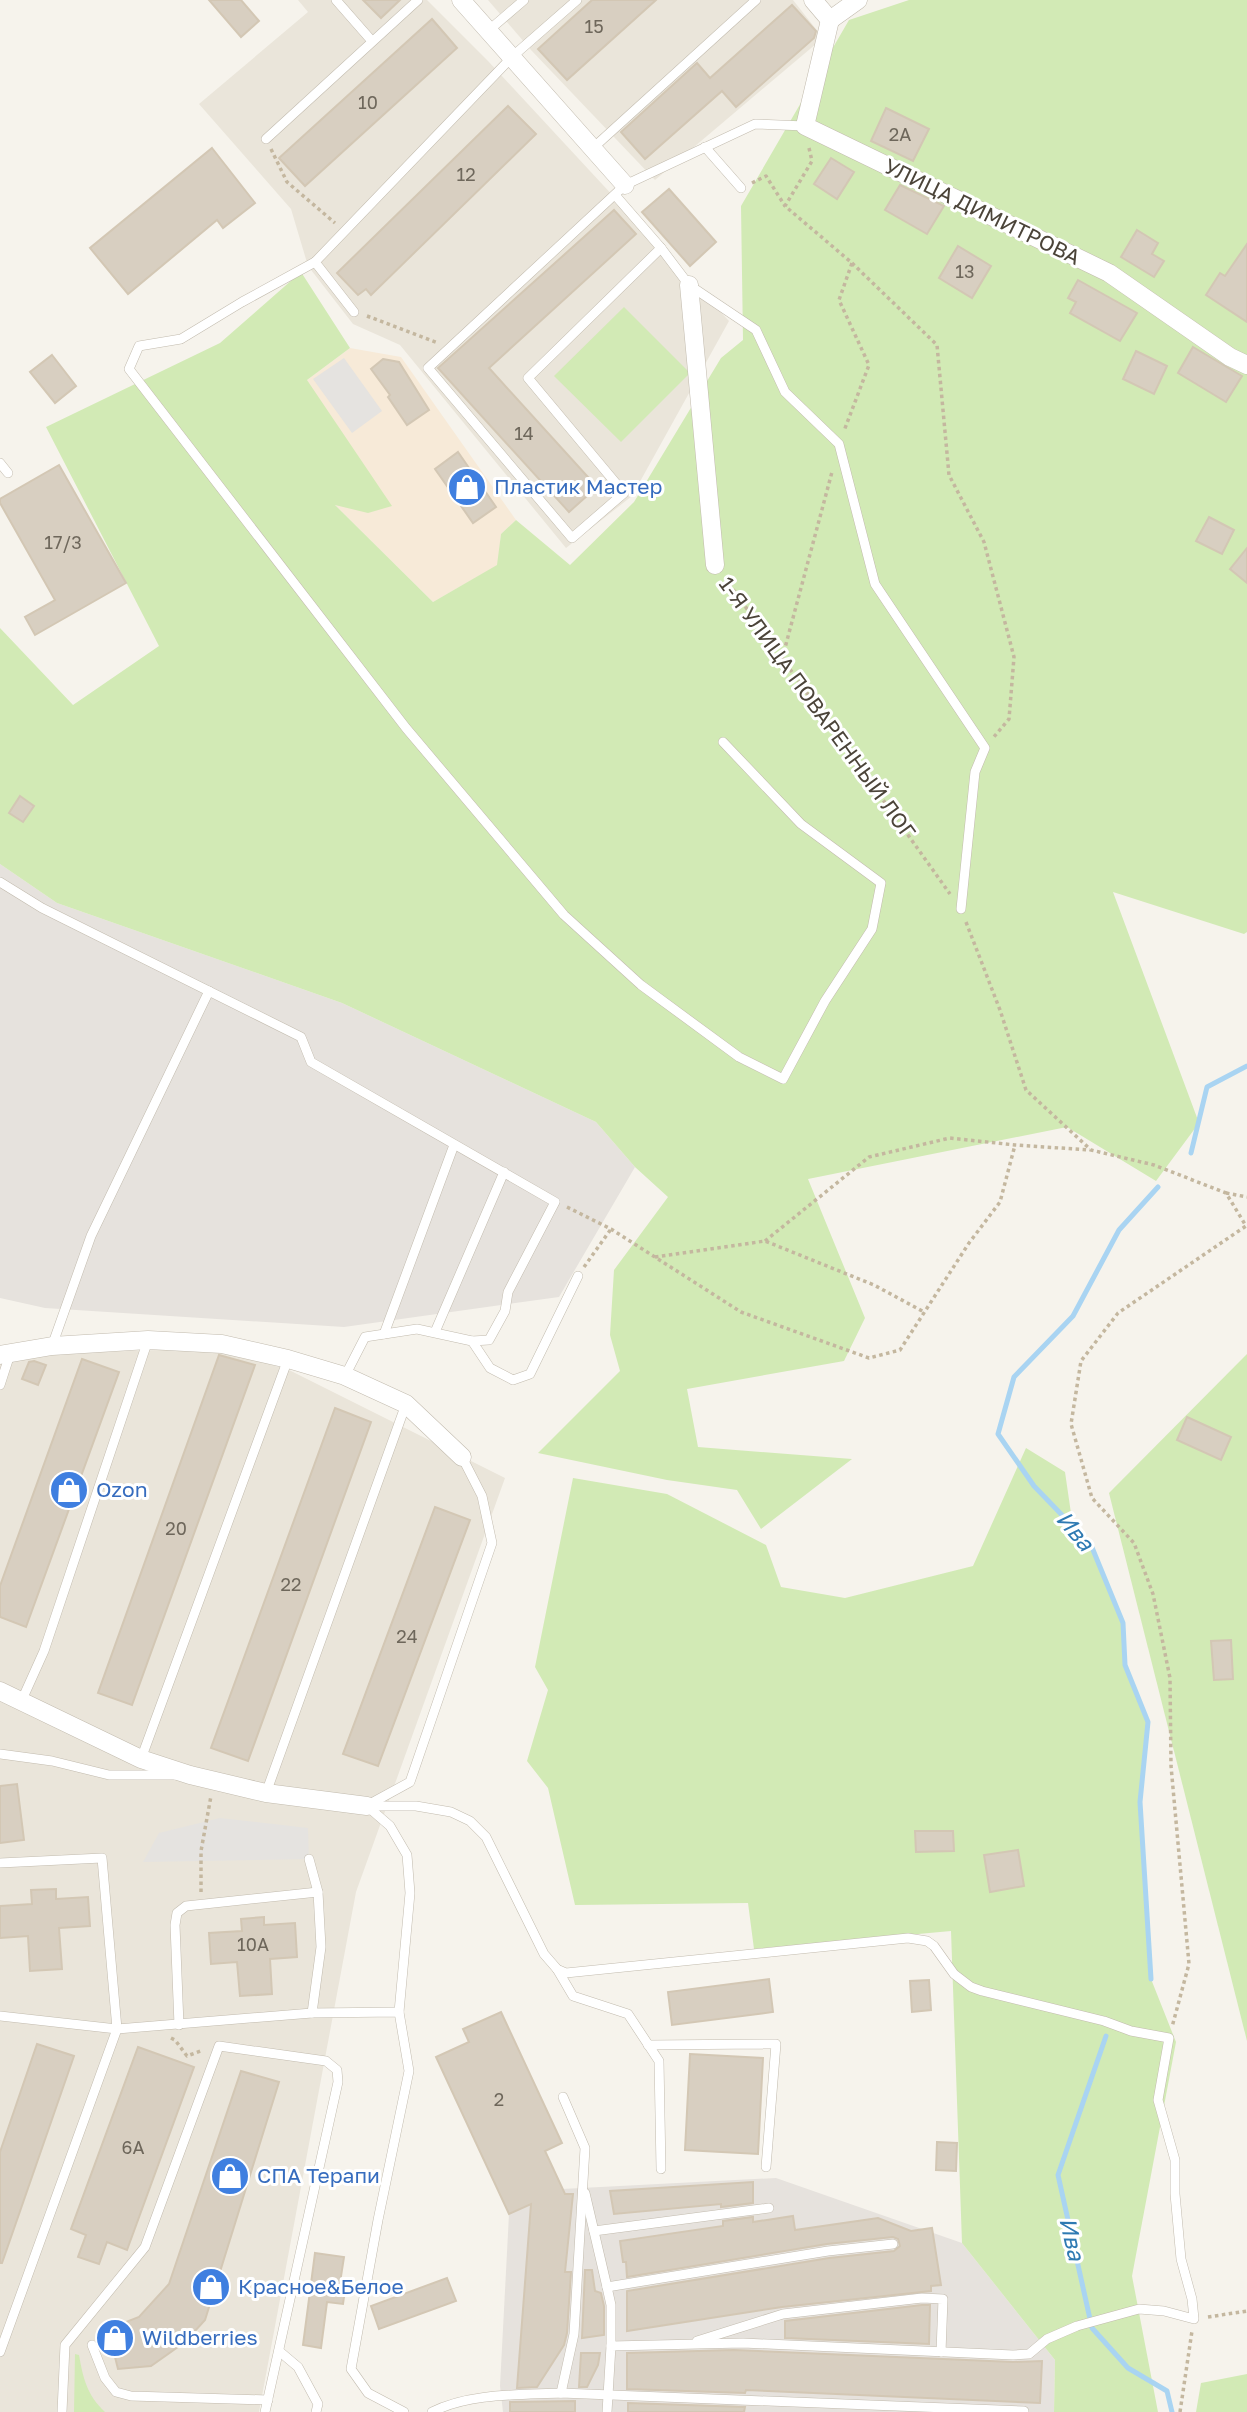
<svg xmlns="http://www.w3.org/2000/svg" width="1247" height="2412" font-family="'Golos Text',sans-serif">
<rect width="100%" height="100%" fill="#f6f3ec"/>
<g fill="#eae5da">
<polygon points="298,0 427,0 488,61 729,321 632,496 566,548 400,345 353,324 308,266 291,209 199,104 308,12"/>
<polygon points="488,0 793,0 823,38 655,180 531,50"/>
<polygon points="218,1348 291,1371 505,1478 356,1892 259,2412 0,2412 0,1359 37,1354"/>
</g>
<polygon fill="#f7ead8" points="350,348 401,357 516,520 501,534 498,565 433,602 334,504 307,380"/>
<g fill="#e6e2dd">
<polygon points="0,864 57,903 342,1003 596,1122 635,1167 559,1297 344,1327 45,1308 0,1298"/>
<polygon points="776,2178 962,2243 1055,2360 1054,2412 503,2412 500,2386 509,2214 562,2189"/>
</g>
<g fill="#d2eab5">
<polygon points="909,0 1247,0 1247,932 1244,934 1113,892 1199,1123 1156,1181 1067,1127 808,1179 865,1318 844,1361 687,1389 698,1447 852,1459 761,1529 737,1490 667,1480 538,1453 620,1371 610,1335 614,1270 668,1197 635,1167 596,1122 342,1003 57,903 0,864 0,628 73,705 159,646 46,427 220,343 301,272 350,348 307,380 392,506 368,513 335,505 433,602 497,565 501,534 516,520 570,565 634,502 721,358 743,340 741,206 849,20"/>
<polygon points="624,307 690,373 621,442 554,376"/>
<polygon points="1247,1354 1247,2041 1109,1493"/>
<polygon points="1026,1448 1065,1472 1073,1527 1091,1545 1123,1623 1125,1665 1148,1722 1140,1802 1151,1979 1176,2042 1132,2276 1158,2412 1054,2412 1055,2360 962,2243 951,1931 754,1949 748,1903 575,1905 548,1788 527,1761 548,1690 535,1667 573,1478 667,1494 766,1545 781,1587 845,1598 973,1566"/>
<path d="M75 2354 79 2355C83 2378 87 2395 105 2412H74Z"/>
<polygon points="1247,2374 1247,2412 1196,2412 1201,2383"/>
</g>
<g fill="#e5e3e0">
<polygon points="344,358 382,411 352,433 313,379"/>
<polygon points="220,1818 308,1828 309,1859 143,1862 159,1833"/>
</g>
<g fill="none" stroke-linecap="round" stroke-linejoin="round">
<g stroke="#a9d4f2" stroke-width="5">
<polyline points="1191,1153 1207,1087 1247,1066"/>
<polyline points="1151,1979 1140,1802 1148,1722 1125,1665 1123,1623 1091,1545 1034,1486 998,1434 1014,1377 1073,1316 1119,1230 1158,1187"/>
<polyline points="1106,2036 1058,2175 1092,2328 1128,2368 1167,2391 1172,2412"/>
</g>
</g>
<g fill="#d8cfc1" stroke="#d3c7b4" stroke-width="2">
<polygon points="209,0 241,0 259,21 241,37"/>
<polygon points="363,0 400,0 381,18"/>
<polygon points="592,0 656,0 567,80 538,49"/>
<polygon points="792,5 816,31 814,38 736,107 722,91 645,159 621,132 697,63 710,78"/>
<polygon points="432,19 457,48 305,186 279,158"/>
<polygon points="508,106 536,134 371,295 366,289 358,295 337,273"/>
<polygon points="886,108 929,129 913,161 871,141"/>
<polygon points="212,148 255,203 223,228 217,220 128,294 90,248"/>
<polygon points="831,158 854,172 837,199 814,184"/>
<polygon points="900,185 944,206 927,234 885,210"/>
<polygon points="669,189 716,242 690,266 642,212"/>
<polygon points="614,210 636,234 489,368 597,487 569,512 438,368"/>
<polygon points="1137,230 1158,243 1152,254 1164,261 1154,277 1121,257"/>
<polygon points="1247,244 1247,322 1206,295 1220,273 1225,276"/>
<polygon points="958,246 991,266 972,298 939,278"/>
<polygon points="1078,280 1137,313 1120,341 1070,313 1076,302 1068,298"/>
<polygon points="1193,347 1242,376 1226,402 1178,373"/>
<polygon points="1136,351 1167,366 1154,394 1123,379"/>
<polygon points="52,355 76,386 55,403 30,372"/>
<polygon points="383,359 399,362 429,410 407,425 388,397 390,395 371,369"/>
<polygon points="458,452 496,507 473,523 435,469"/>
<polygon points="59,465 126,583 35,635 25,617 55,600 0,503 0,499"/>
<polygon points="1209,517 1234,530 1222,554 1196,541"/>
<polygon points="1247,548 1247,583 1230,569"/>
<polygon points="20,796 34,806 23,822 9,813"/>
<polygon points="219,1355 255,1365 132,1705 98,1693"/>
<polygon points="82,1359 119,1372 26,1627 0,1617 0,1586"/>
<polygon points="34,1361 46,1365 38,1385 22,1379 29,1362"/>
<polygon points="335,1408 371,1422 248,1761 211,1748"/>
<polygon points="1187,1417 1231,1437 1221,1460 1177,1440"/>
<polygon points="435,1507 470,1520 378,1766 343,1754"/>
<polygon points="1231,1640 1233,1679 1214,1680 1211,1641"/>
<polygon points="17,1784 24,1840 0,1843 0,1786"/>
<polygon points="915,1831 953,1831 954,1851 916,1852"/>
<polygon points="1018,1850 1024,1886 990,1892 984,1855"/>
<polygon points="56,1889 56,1899 88,1897 90,1926 59,1928 62,1969 30,1971 28,1936 0,1938 0,1906 32,1904 31,1890"/>
<polygon points="264,1917 264,1925 295,1923 297,1957 270,1959 272,1994 240,1996 237,1962 211,1964 209,1933 242,1931 241,1919"/>
<polygon points="769,1979 773,2012 672,2025 668,1992"/>
<polygon points="929,1980 931,2010 912,2012 910,1981"/>
<polygon points="501,2012 562,2143 545,2151 565,2194 573,2194 565,2272 571,2272 567,2333 564,2345 537,2387 517,2388 531,2204 509,2214 436,2057 469,2042 463,2029"/>
<polygon points="37,2044 74,2056 2,2263 0,2263 0,2152"/>
<polygon points="138,2047 194,2067 127,2250 107,2242 99,2264 78,2257 86,2235 71,2229"/>
<polygon points="690,2054 763,2058 758,2154 685,2150"/>
<polygon points="241,2071 279,2082 205,2320 185,2342 151,2366 118,2369 108,2329 139,2317 169,2284"/>
<polygon points="937,2142 957,2143 956,2171 936,2170"/>
<polygon points="753,2182 753,2203 721,2207 721,2204 614,2214 610,2191"/>
<polygon points="793,2216 795,2230 878,2218 911,2231 932,2228 941,2285 931,2286 931,2291 782,2307 627,2331 627,2291 829,2258 894,2251 900,2246 898,2239 893,2237 827,2244 627,2277 626,2262 623,2262 620,2241 723,2226 723,2221 753,2217 753,2222"/>
<polygon points="315,2253 344,2257 339,2289 345,2290 343,2304 327,2302 321,2348 303,2345"/>
<polygon points="585,2270 592,2270 595,2291 601,2293 604,2306 604,2335 582,2338"/>
<polygon points="447,2278 456,2301 379,2329 371,2306"/>
<polygon points="922,2305 930,2305 929,2344 785,2338 785,2321"/>
<polygon points="734,2350 1013,2362 1042,2361 1040,2403 746,2390 745,2393 627,2389 627,2353"/>
<polygon points="581,2353 600,2353 598,2365 587,2387 579,2387"/>
<polygon points="575,2401 575,2412 510,2412 510,2402"/>
<polygon points="628,2403 745,2407 744,2412 628,2412"/>
</g>
<g fill="none" stroke-linecap="round" stroke-linejoin="round">
<defs>
<g id="lane">
<polyline points="336,0 371,40"/>
<polyline points="488,31 524,0"/>
<polyline points="266,139 418,0"/>
<polyline points="705,147 741,188"/>
<polyline points="593,148 756,0"/>
<polyline points="615,195 661,248 528,378 624,493 572,538 428,368 625,185 755,124 805,126"/>
<polyline points="661,248 689,285 756,330 785,392 839,444 875,584 985,748 975,772 961,909"/>
<polyline points="315,262 242,302 181,339 139,346 129,369 406,728 564,915 641,985 739,1057 783,1079 825,1001 872,929 881,883 801,824 723,742"/>
<polyline points="354,312 315,262 513,56 577,0"/>
<polyline points="0,463 8,473"/>
<polyline points="0,882 42,908 301,1037 311,1062 555,1202 508,1292 505,1311 489,1340 472,1341 417,1329 365,1337 345,1376"/>
<polyline points="435,1332 504,1172"/>
<polyline points="384,1334 454,1145"/>
<polyline points="472,1341 490,1368 513,1380 530,1374 578,1276"/>
<polyline points="52,1346 91,1236 209,991"/>
<polyline points="0,1385 10,1354"/>
<polyline points="21,1702 44,1651 148,1340"/>
<polyline points="0,1754 52,1761 109,1775 175,1775"/>
<polyline points="141,1759 288,1359"/>
<polyline points="266,1793 406,1404"/>
<polyline points="368,1805 410,1782 492,1543 482,1496 462,1457"/>
<polyline points="367,1806 416,1806 451,1812 470,1821 486,1837 544,1954 557,1969 566,1973 908,1938 927,1941 934,1946 954,1974 971,1987 982,1991 1104,2021 1131,2031 1169,2038 1158,2100 1175,2160 1175,2194 1181,2259 1192,2299 1194,2319 1164,2311 1139,2309 1077,2326 1047,2339 1029,2354 1013,2355 743,2343 611,2346 607,2412"/>
<polyline points="367,1806 390,1826 407,1855 410,1893 399,2012"/>
<polyline points="309,1859 318,1892"/>
<polyline points="0,1863 102,1858 117,2029 0,2352"/>
<polyline points="557,1969 573,1996 628,2014 659,2061 661,2169"/>
<polyline points="0,2016 117,2029 312,2013 399,2012 409,2071 378,2220 351,2369 368,2393 404,2412"/>
<polyline points="179,2025 175,1925 177,1913 186,1906 318,1892 321,1947 312,2013"/>
<polyline points="648,2045 776,2044 766,2167"/>
<polyline points="585,2193 607,2287"/>
<polyline points="594,2231 769,2208"/>
<polyline points="697,2341 783,2314 922,2298 943,2299 941,2352"/>
<polyline points="92,2345 105,2378 116,2392 131,2396 268,2400"/>
<polyline points="611,2346 611,2305 607,2287 828,2251 893,2244"/>
<polyline points="279,2351 298,2367 318,2404 316,2412"/>
<polyline points="561,2393 574,2334 585,2148 563,2097"/>
<polyline points="62,2412 65,2345 145,2247 219,2046 326,2061 337,2070 338,2082 265,2412"/>
<path d="M432 2412C469 2393 519 2395 561 2393L1024 2411"/>
</g>
<g id="street">
<polyline points="461,0 625,185"/>
<polyline points="813,0 830,20"/>
<polyline points="830,20 805,126 1109,273 1230,357 1247,365"/>
<polyline points="830,20 858,0"/>
<polyline points="689,285 715,565"/>
<polyline points="0,1355 52,1346 148,1340 222,1344 288,1359 345,1376 406,1404 462,1457"/>
<polyline points="0,1691 141,1759 190,1775 266,1793 367,1806"/>
</g>
</defs>
<use href="#lane" stroke="#c2bbae" stroke-width="10"/>
<use href="#street" stroke="#c2bbae" stroke-width="19"/>
<g stroke="#c4b79f" stroke-width="3.5" stroke-dasharray="3.5 3.5" stroke-linecap="butt">
<polyline points="809,148 812,161 785,206 852,263 839,300 869,365 844,431"/>
<polyline points="271,149 287,182 335,223"/>
<polyline points="752,183 766,176 785,206"/>
<polyline points="852,263 937,345 949,475 984,542 1014,657 1009,719 993,738"/>
<polyline points="367,316 438,343"/>
<polyline points="725,578 950,894"/>
<polyline points="782,659 832,472"/>
<polyline points="966,922 1000,1010 1026,1090 1091,1150 1154,1165 1226,1193 1246,1226 1118,1313 1081,1361 1071,1424 1092,1498 1134,1543 1153,1594 1170,1678 1171,1766 1189,1964 1172,2027"/>
<polyline points="1226,1193 1247,1197"/>
<polyline points="567,1207 611,1229 741,1312 869,1358 900,1350 969,1243 1000,1202 1015,1145"/>
<polyline points="765,1241 869,1157 950,1138 1015,1145 1090,1150"/>
<polyline points="655,1257 765,1241 874,1285 924,1312"/>
<polyline points="584,1267 611,1229"/>
<polyline points="201,1892 201,1851 211,1796"/>
<polyline points="171,2038 175,2040 187,2056 203,2050"/>
<polyline points="1208,2317 1247,2311"/>
<polyline points="1180,2412 1192,2331"/>
</g>
<use href="#lane" stroke="#fff" stroke-width="9"/>
<use href="#street" stroke="#fff" stroke-width="18"/>
</g>
<defs>
<symbol id="shop-disc" viewBox="-11 -11 22 22"><circle r="9.5" fill="#3f7fe0" stroke="#fff"/><path d="M-5-2.5h2.3a2.7 3.5 0 0 1 5.4 0H5L5.5 6h-11ZM-1.5-2.5h3a1.5 2.3 0 0 0-3 0Z" fill="#fff"/></symbol>
</defs>
<g fill-rule="evenodd">
<use href="#shop-disc" x="445" y="465" width="44" height="44"/>
<use href="#shop-disc" x="47" y="1468" width="44" height="44"/>
<use href="#shop-disc" x="208" y="2154" width="44" height="44"/>
<use href="#shop-disc" x="189" y="2265" width="44" height="44"/>
<use href="#shop-disc" x="93" y="2316" width="44" height="44"/>
</g>
<g text-anchor="middle" stroke-width="6" stroke-linejoin="round" paint-order="stroke">
<g font-size="18" fill="#6e675b">
<text x="594" y="33">15</text>
<text x="368" y="109">10</text>
<text x="900" y="141">2А</text>
<text x="466" y="181">12</text>
<text x="965" y="278">13</text>
<text x="524" y="440">14</text>
<text x="63" y="549">17/3</text>
<text x="176" y="1535">20</text>
<text x="291" y="1591">22</text>
<text x="407" y="1643">24</text>
<text x="253" y="1951">10А</text>
<text x="499" y="2106">2</text>
<text x="133" y="2154">6А</text>
</g>
<g font-size="21" fill="#4b4439" stroke="#fff">
<text transform="translate(982 212) rotate(26)" y="7">УЛИЦА ДИМИТРОВА</text>
<text transform="translate(817 708) rotate(54)" y="7">1-Я УЛИЦА ПОВАРЕННЫЙ ЛОГ</text>
</g>
<g font-size="21" fill="#366cbe" stroke="#fff" text-anchor="start">
<text x="494" y="494">Пластик Мастер</text>
<text x="96" y="1497">Ozon</text>
<text x="257" y="2183">СПА Терапи</text>
<text x="238" y="2294">Красное&amp;Белое</text>
<text x="142" y="2345">Wildberries</text>
</g>
<g font-size="23" font-style="italic" fill="#2e7ab2" stroke="#fff">
<text transform="translate(1075 1531) rotate(50)" y="8">Ива</text>
<text transform="translate(1072 2239) rotate(77)" y="8">Ива</text>
</g>
</g>
</svg>
